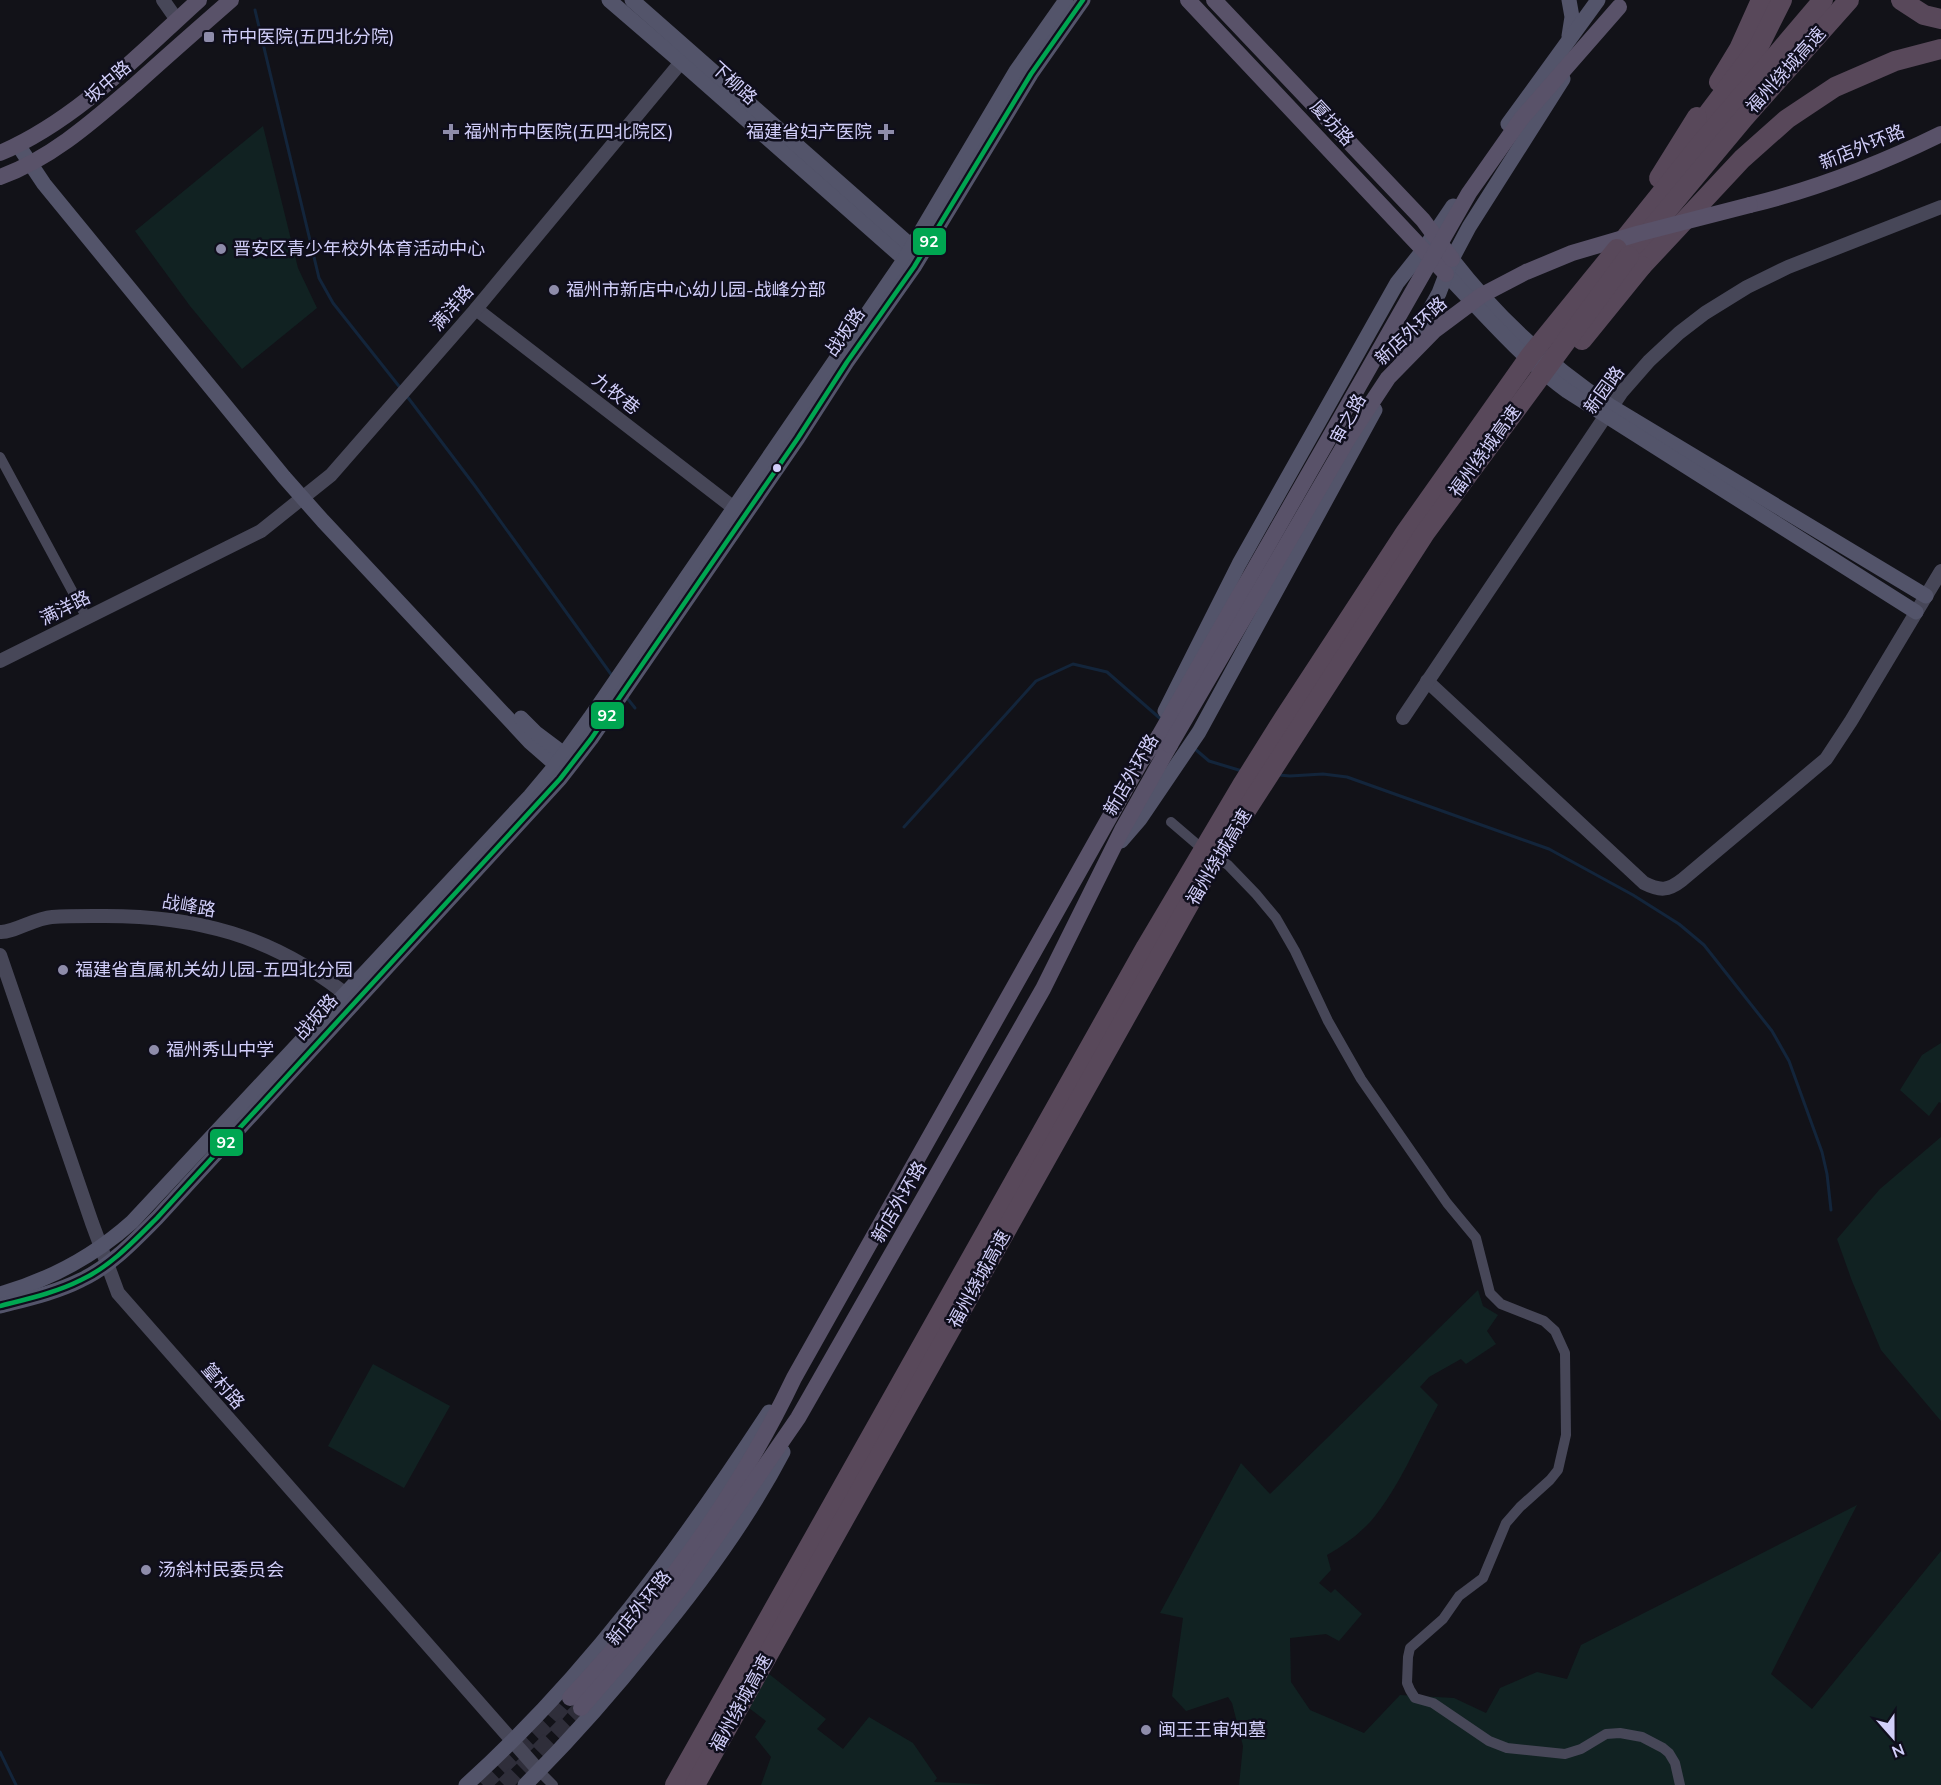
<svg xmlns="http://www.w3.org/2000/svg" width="1941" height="1785" font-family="'Nunito Sans','Noto Sans SC',sans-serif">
<rect width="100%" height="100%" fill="#121218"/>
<g fill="#122">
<polygon points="263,126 298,268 317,308 242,369 190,306 135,231"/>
<polygon points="1941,1043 1941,1103 1939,1102 1929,1116 1900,1090 1922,1055"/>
<polygon points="1941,1137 1941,1421 1881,1350 1852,1281 1837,1239 1880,1189"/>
<path d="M1478 1290 1483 1306 1498 1315 1487 1331 1496 1344 1466 1364 1461 1359 1429 1377 1420 1387 1438 1405C1418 1441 1398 1490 1371 1521 1358 1535 1343 1546 1327 1555L1331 1570 1319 1583 1331 1593 1335 1589 1362 1614 1339 1641 1326 1634 1290 1638 1291 1682 1310 1710 1364 1733 1400 1695 1454 1698 1486 1713 1500 1688 1537 1672 1567 1679 1581 1645 1857 1505 1771 1674 1812 1709 1941 1551V1785H1239L1243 1746 1232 1703 1228 1697 1186 1711 1172 1696 1183 1618 1160 1613 1241 1463 1270 1494Z"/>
<polygon points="373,1364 450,1406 404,1488 328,1446"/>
<polygon points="769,1674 826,1719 817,1729 843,1749 869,1717 913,1743 937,1778 934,1782 999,1785 761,1785 771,1757 755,1737 766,1721 749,1708"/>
</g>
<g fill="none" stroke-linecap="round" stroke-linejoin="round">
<g stroke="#13253b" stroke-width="3">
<polyline points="255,10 319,278 333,303 402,390"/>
<polyline points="406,395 475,486 613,677"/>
<polyline points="627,698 635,708"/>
<polyline points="1195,749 1209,761 1242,771"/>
<polyline points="1279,775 1290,776 1323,774 1347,777 1549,849 1633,895 1679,924 1704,945 1772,1031 1789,1061 1822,1152 1827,1174 1831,1210"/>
<polyline points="904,827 1036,681 1073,664 1107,672 1163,721"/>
<polyline points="0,1752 16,1785"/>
</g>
<g stroke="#2f2e3a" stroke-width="16" stroke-dasharray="16 8" stroke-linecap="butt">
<polyline points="483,1785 550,1721 570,1698"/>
<polyline points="504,1785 581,1708"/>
</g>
<g stroke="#474758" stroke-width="10">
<polyline points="0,457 83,611"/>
<polyline points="1171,822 1199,846 1228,865 1256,894 1276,918 1295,951 1328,1021 1361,1079 1447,1203 1476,1238 1490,1293 1501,1304 1544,1321 1555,1331 1565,1353 1566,1435 1558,1470 1550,1480 1520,1507 1506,1523 1483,1578 1459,1596 1443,1619 1410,1648 1408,1657 1407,1683 1410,1690 1415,1698 1433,1703 1489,1741 1507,1748 1565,1754 1581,1749 1606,1734 1620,1733 1642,1737 1663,1748 1669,1753 1675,1763 1680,1785"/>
<polyline points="539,1771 553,1785"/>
</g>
<g stroke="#474758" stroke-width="14">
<polyline points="163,0 177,20"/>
<polyline points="476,309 734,508"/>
<polyline points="0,661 261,531 331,475 476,309 687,55"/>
<path d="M1427 681 1644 883C1660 891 1668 891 1682 880L1826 759 1851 721 1941 571"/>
<polyline points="1403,718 1621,393 1649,361 1679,333 1705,313 1747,287 1788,267 1941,207"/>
<path d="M0 932C13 933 35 918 52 917 66 916 80 916 93 916 194 914 274 935 353 1000"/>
<polyline points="0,955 92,1223 118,1293 539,1771"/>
</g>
<g stroke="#53546a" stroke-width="15">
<polyline points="609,0 681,62 911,265"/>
<polyline points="632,0 919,253"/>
<polyline points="1569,36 1572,17 1569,0"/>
<polyline points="1508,124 1598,0"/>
<polyline points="18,145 44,184 284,477 323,521 530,742 563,771"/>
<path d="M1452 259C1497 317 1551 367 1612 407L1926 596"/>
<path d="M1446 274C1484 314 1522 358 1567 391L1916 612"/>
<polyline points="1402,360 1439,293 1452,259 1469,227 1563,79"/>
<polyline points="1165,711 1239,564 1397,283 1424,249 1453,206"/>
<polyline points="521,718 536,733 572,760"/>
<polyline points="1121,841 1140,819 1199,732 1375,410"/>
<path d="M0 1294C49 1280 94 1256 132 1222L530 796 556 765 590 718 904 260 1016 71 1066 0"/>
<path d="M0 1306C27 1299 55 1293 81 1280 111 1266 134 1241 157 1218L560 779 591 739 798 438 847 362 914 267 1031 74 1083 0"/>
<path d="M466 1785C588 1675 679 1549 769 1412"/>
<path d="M525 1785C569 1741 610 1695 649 1646 699 1586 747 1521 783 1452"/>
</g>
<g stroke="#595269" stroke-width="16">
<polyline points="1188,0 1446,274"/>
<polyline points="1214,0 1423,220 1452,259"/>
<path d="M0 153C77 120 138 55 199 0"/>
<path d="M0 177C52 158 93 121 135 85 167 56 199 28 231 0"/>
<path d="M1750 205C1816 189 1880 164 1941 134"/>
<path d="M570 1698C659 1602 738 1496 794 1378L1140 763 1159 736"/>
<polyline points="581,1708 634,1647 685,1582 798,1418 1043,989 1122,830 1170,745"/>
</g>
<g stroke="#58485a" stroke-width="20">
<polyline points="1901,0 1924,15 1941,19"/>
<polyline points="1719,82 1739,49 1761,0"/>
<polyline points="1694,132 1759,46 1782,0"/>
<polyline points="1659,178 1697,117"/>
<polyline points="1618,247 1699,146 1823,0"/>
<polyline points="1629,256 1744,118 1849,0"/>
<polyline points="1642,266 1742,159 1787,119 1835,87 1895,61 1941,49"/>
</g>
<g stroke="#595269" stroke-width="16">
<polyline points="1159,736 1469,193 1521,119 1619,7"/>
<polyline points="1170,745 1349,437 1388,378 1435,330 1482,295 1526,272 1572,253 1637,234 1750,205"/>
</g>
<g stroke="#58485a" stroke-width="20">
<polyline points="1582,340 1642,266"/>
<polyline points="675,1785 1146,947 1242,785 1284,718 1405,533 1530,356 1617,249"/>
<polyline points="695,1785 1211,865 1425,533 1629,256"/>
</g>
<defs>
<path id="bus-1" d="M0 1306C27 1299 55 1293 81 1280 111 1266 134 1241 157 1218L560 779 591 739 798 438 847 362 914 267 1031 74 1083 0"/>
</defs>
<use href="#bus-1" stroke="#0f0e1c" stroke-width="9"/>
<use href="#bus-1" stroke="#00a651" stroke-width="4.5"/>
</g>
<g fill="#8e8caa" stroke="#0f0e1c" stroke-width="2">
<rect x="203" y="31" width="12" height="12" rx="3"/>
<path d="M448 123h6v6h6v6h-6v6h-6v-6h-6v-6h6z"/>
<path d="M883 123h6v6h6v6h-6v6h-6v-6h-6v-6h6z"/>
<circle cx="221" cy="249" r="6"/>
<circle cx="554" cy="290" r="6"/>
<circle cx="63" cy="970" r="6"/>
<circle cx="154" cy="1050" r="6"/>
<circle cx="146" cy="1570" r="6"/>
<circle cx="1146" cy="1730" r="6"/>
</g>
<circle fill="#d1cef9" stroke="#0f0e1c" stroke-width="2" cx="777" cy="468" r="5"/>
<g text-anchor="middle" stroke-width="5" stroke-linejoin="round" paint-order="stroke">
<g font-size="18" fill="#d1cef9" stroke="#0f0e1c" text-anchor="start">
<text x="221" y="43">市中医院(五四北分院)</text>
<text x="464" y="138">福州市中医院(五四北院区)</text>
<text x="872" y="138" text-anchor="end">福建省妇产医院</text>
<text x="233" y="255">晋安区青少年校外体育活动中心</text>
<text x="566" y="296">福州市新店中心幼儿园-战峰分部</text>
<text x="75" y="976">福建省直属机关幼儿园-五四北分园</text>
<text x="166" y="1056">福州秀山中学</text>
<text x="158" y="1576">汤斜村民委员会</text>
<text x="1158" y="1736">闽王王审知墓</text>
</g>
<g font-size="18" fill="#d1cef9" stroke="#0f0e1c">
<text transform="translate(1786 70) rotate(-48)" y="6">福州绕城高速</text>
<text transform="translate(108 82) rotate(-41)" y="6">坂中路</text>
<text transform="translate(734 83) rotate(42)" y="6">下柳路</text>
<text transform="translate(1332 123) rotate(47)" y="6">厦坊路</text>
<text transform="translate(1862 147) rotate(-22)" y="6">新店外环路</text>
<text transform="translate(452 308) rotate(-49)" y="6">满洋路</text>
<text transform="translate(1411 331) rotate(-43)" y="6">新店外环路</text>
<text transform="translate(845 332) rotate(-55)" y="6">战坂路</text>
<text transform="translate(1604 390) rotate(-54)" y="6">新园路</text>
<text transform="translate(616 394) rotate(38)" y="6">九牧巷</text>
<text transform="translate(1348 419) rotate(-61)" y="6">审之路</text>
<text transform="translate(1485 451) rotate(-54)" y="6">福州绕城高速</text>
<text transform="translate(65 608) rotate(-27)" y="6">满洋路</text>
<text transform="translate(1131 775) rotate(-60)" y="6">新店外环路</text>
<text transform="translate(1219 857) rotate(-59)" y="6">福州绕城高速</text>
<text transform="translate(189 906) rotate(10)" y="6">战峰路</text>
<text transform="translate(316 1017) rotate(-48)" y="6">战坂路</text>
<text transform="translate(899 1202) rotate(-60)" y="6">新店外环路</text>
<text transform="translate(979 1279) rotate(-61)" y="6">福州绕城高速</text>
<text transform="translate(223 1386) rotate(49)" y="6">篁村路</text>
<text transform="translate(639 1608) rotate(-51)" y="6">新店外环路</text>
<text transform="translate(741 1703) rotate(-61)" y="6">福州绕城高速</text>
</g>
</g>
<g stroke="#0f0e1c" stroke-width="2">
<rect x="912" y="227" width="35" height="29" rx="6" fill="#00a651"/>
<rect x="590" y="701" width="35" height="29" rx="6" fill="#00a651"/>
<rect x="209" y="1128" width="35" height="29" rx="6" fill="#00a651"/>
</g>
<g font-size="16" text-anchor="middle" font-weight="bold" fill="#fff">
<text x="929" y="247">92</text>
<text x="607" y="721">92</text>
<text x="226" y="1148">92</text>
</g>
<g transform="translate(1893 1737) rotate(159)" stroke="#0f0e1c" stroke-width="4.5" paint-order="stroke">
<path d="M0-4.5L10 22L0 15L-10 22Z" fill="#d1cef9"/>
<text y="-9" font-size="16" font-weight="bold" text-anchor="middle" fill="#d1cef9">N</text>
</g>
</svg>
